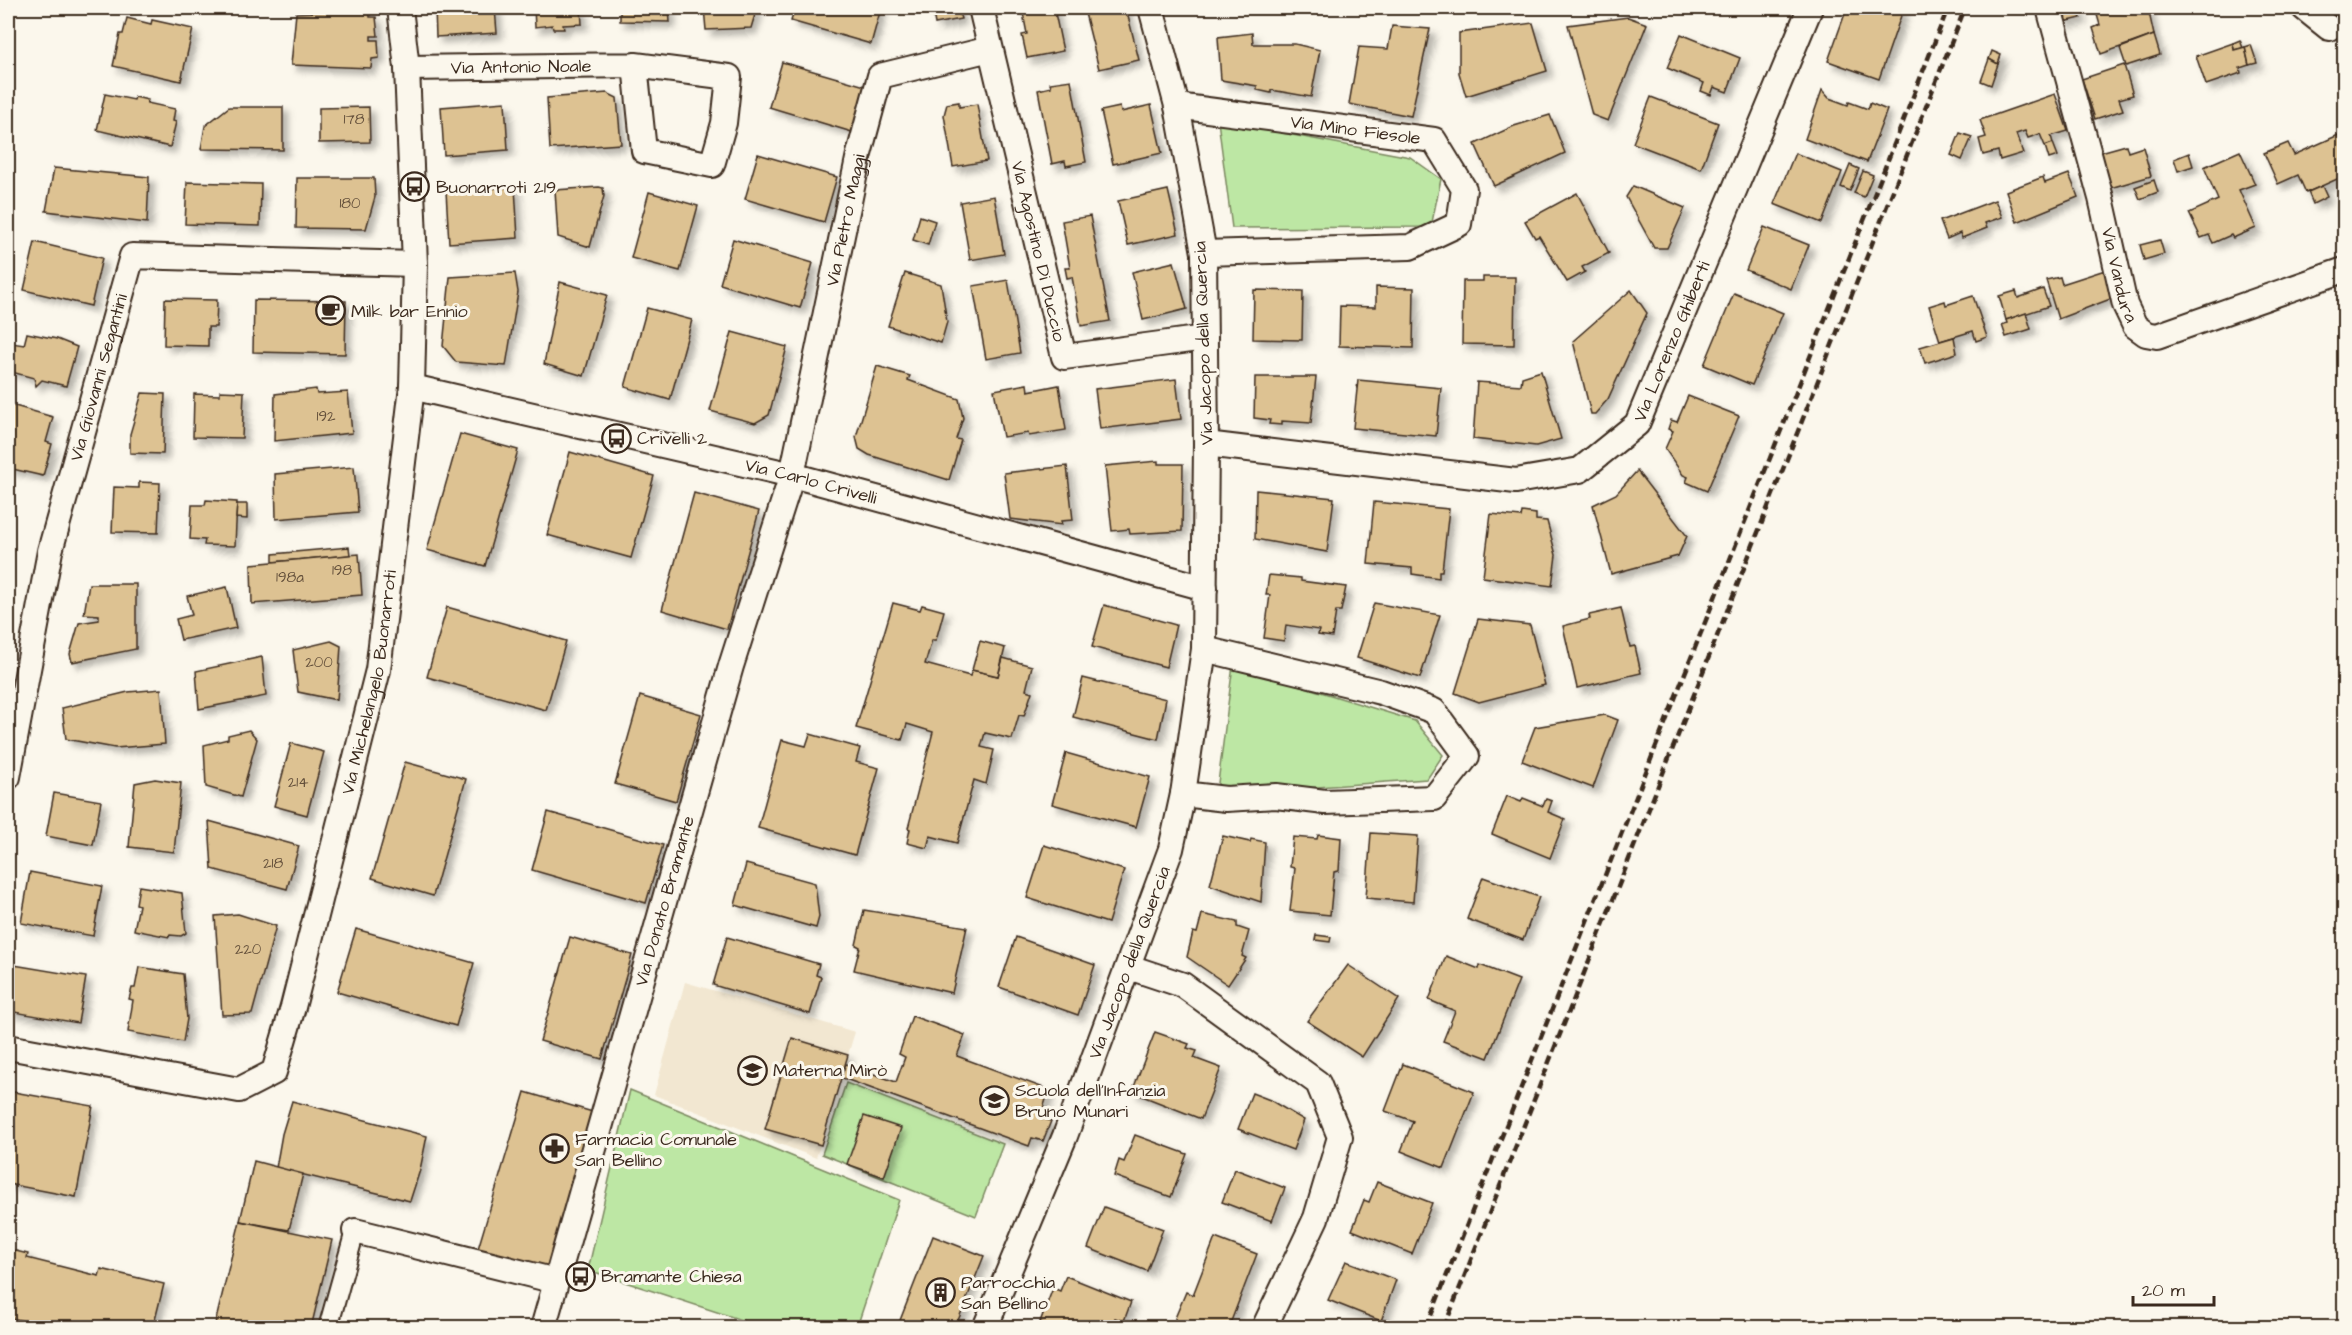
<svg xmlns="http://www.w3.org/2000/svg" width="2352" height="1335" font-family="'Architects Daughter',sans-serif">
<defs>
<filter id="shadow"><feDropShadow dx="5.5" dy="5.5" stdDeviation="3" flood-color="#0004"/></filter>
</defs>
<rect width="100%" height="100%" fill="#fbf7ec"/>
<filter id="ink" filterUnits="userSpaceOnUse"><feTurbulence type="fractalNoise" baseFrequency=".0167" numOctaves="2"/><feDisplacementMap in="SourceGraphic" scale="12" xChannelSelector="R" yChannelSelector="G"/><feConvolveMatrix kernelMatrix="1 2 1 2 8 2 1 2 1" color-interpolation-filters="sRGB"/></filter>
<g filter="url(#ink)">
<polygon fill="#f2e7d1" points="685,982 855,1032 816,1158 654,1095"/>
<g fill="#bde7a4" stroke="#7c8861" stroke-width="1.5">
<polygon points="1218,121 1410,157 1441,179 1431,227 1232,228"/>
<polygon points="1233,665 1415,721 1443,755 1427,779 1304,788 1217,791"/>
<polygon points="846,1083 1003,1144 976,1216 822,1154"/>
<polygon points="630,1090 899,1200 857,1327 763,1327 588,1270"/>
</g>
<g fill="#ddc292" stroke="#3b2a1e" stroke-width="1.5" filter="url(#shadow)">
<polygon points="435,8 495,8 497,33 436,37"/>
<polygon points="534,8 581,8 582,24 563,25 564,29 553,29 552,25 535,27"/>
<polygon points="620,8 669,8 670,22 620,21"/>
<polygon points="704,8 757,8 751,28 706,30"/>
<polygon points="795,8 881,8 871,44 791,21"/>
<polygon points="932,8 958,8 961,19 935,24"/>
<polygon points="1022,8 1054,8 1063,51 1027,58 1022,35 1027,34"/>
<polygon points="1109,8 1126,8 1139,60 1099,69 1085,13"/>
<polygon points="1847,8 1895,8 1903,10 1879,79 1828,61"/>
<polygon points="2078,8 2081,18 2064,22 2060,9"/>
<polygon points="2095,8 2148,8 2154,35 2101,54 2093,28 2100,25"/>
<polygon points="369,10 370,17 376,17 378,36 371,36 371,40 378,40 379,58 372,59 371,68 291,65 296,13"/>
<polygon points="1628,17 1647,24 1608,121 1592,115 1568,25"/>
<polygon points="127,18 151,24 152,20 193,29 181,81 113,66 120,34 123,34"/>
<polygon points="1533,23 1547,71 1466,96 1459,73 1459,33"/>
<polygon points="1392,26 1430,29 1411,116 1349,104 1359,47 1388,49"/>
<polygon points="1252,33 1253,44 1295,44 1320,50 1311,97 1271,90 1271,93 1257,90 1257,86 1221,80 1218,37"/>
<polygon points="1681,34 1740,58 1727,92 1714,87 1711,95 1701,91 1704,83 1667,68"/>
<polygon points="2154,35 2160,55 2126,66 2120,48"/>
<polygon points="2240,40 2243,48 2234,50 2233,43"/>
<polygon points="2233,43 2234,50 2245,47 2249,65 2240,68 2241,73 2206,85 2196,56"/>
<polygon points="2251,45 2257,63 2249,65 2245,47"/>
<polygon points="1992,51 2001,55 1998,64 1989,59"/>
<polygon points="1989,59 1998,64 1991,85 1981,81"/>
<polygon points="782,62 865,86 852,132 769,107"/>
<polygon points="2124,65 2133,95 2119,99 2123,110 2095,119 2082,79"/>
<polygon points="1071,80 1086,162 1066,166 1065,161 1052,164 1038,90 1051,87 1050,83"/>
<polygon points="1822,90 1829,98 1848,105 1849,102 1868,109 1870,103 1887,110 1867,162 1805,139"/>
<polygon points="607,93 617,98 621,144 550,149 547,98"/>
<polygon points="105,94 134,100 135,97 148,100 147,103 175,109 173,121 176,122 170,147 97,130"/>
<polygon points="2055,94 2068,131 2051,136 2053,143 2045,146 2040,134 2028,138 2025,131 2016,134 2023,153 2000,160 1998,151 1983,155 1979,139 1986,137 1980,120"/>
<polygon points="1651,97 1718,123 1701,169 1633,143"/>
<polygon points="505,102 508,150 444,155 441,107"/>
<polygon points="959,102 959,107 977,104 987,161 953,167 944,115 947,104"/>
<polygon points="1151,105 1162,153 1113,164 1101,111 1120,107 1121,112"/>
<polygon points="229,107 283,107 283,150 201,149 205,126"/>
<polygon points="369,107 370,142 319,143 319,108"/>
<polygon points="1550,115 1565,153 1494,186 1475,144 1514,126"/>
<polygon points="1960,133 1972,137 1962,160 1951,155"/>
<polygon points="2343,133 2344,176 2306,193 2298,175 2278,184 2264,153 2288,143 2294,155"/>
<polygon points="2053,143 2058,156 2049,159 2045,146"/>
<polygon points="2126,145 2128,152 2143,147 2151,176 2107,189 2097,153"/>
<polygon points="2240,151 2255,184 2239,190 2256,228 2233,238 2231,235 2213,243 2209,235 2201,238 2189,213 2218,200 2204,167"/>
<polygon points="1795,153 1842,172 1822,223 1774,204"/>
<polygon points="2189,153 2193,166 2178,171 2174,159"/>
<polygon points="758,154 837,177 824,222 745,199"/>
<polygon points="1850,165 1859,169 1850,191 1841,187"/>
<polygon points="54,168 149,177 147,223 46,211"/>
<polygon points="1863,171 1873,175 1864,197 1854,193"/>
<polygon points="2069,174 2078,197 2017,222 2006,191 2043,177 2045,183"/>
<polygon points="297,178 374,178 375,197 366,229 296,228"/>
<polygon points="2154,180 2158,192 2140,199 2135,187"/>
<polygon points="187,182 261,184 260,226 185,224"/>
<polygon points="1633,186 1685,208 1667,248 1654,248 1626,197"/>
<polygon points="2322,186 2327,197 2313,204 2308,192"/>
<polygon points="515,187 518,238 449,243 446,191"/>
<polygon points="599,187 603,188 604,196 590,247 558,237 555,190"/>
<polygon points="1168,190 1178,234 1128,245 1118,201"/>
<polygon points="649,192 698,206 680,271 631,258"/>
<polygon points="1577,193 1609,253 1582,267 1585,272 1567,282 1539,236 1535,238 1525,221"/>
<polygon points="994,196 1004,254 970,260 960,202"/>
<polygon points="1995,200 2002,217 1985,223 1987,228 1962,238 1960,233 1947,239 1940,221"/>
<polygon points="920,216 935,221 928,245 913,240"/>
<polygon points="1090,216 1110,321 1081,326 1072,277 1067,278 1065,268 1070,268 1062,221"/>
<polygon points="1764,227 1809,245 1791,289 1746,270"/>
<polygon points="733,239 813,263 800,308 720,284"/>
<polygon points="2160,240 2164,254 2144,260 2140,245"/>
<polygon points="35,242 102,258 91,306 24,290"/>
<polygon points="1174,262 1187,309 1143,320 1132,272"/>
<polygon points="2105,270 2113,298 2058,319 2046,280 2060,277 2062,284"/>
<polygon points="515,273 518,292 506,366 456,362 443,346 450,277"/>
<polygon points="905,273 941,284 947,322 941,343 888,326"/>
<polygon points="1483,277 1515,277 1514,345 1462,344 1463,281 1483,281"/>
<polygon points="1008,280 1020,353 986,359 973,286"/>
<polygon points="560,282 607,295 584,376 544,364"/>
<polygon points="1376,287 1414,288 1413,348 1339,346 1340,306 1376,307"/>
<polygon points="2043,289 2049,306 2006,320 1999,296 2016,291 2018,298"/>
<polygon points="1254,290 1303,291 1302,340 1253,339"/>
<polygon points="1631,290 1647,313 1608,399 1595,414 1591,414 1573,341"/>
<polygon points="1734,293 1783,313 1752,385 1704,365"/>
<polygon points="1973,296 1987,337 1976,341 1973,331 1940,341 1929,306 1945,301 1946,305"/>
<polygon points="165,299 217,300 216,327 208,327 208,346 164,345"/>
<polygon points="254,300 346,301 345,354 253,352"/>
<polygon points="647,308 692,320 670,400 625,387"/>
<polygon points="2026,313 2031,329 2006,337 2002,325 2007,323 2006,320"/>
<polygon points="732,332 787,347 769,415 755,423 710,411"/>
<polygon points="27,333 57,339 77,347 66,386 42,380 36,386 34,378 8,371 12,343 24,345"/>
<polygon points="1954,337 1957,353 1925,363 1920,347"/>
<polygon points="877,366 910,376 908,380 959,399 963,418 956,439 961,440 949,480 869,455 859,449 856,437"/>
<polygon points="1541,371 1561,439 1536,446 1473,439 1477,382 1521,385 1522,377"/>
<polygon points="1255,377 1316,377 1311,423 1282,421 1282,425 1269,424 1270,420 1254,418"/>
<polygon points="1176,379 1181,419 1100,429 1095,389"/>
<polygon points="1358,380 1441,388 1436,436 1353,428"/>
<polygon points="1027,384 1028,391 1059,385 1066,430 1029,436 1028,433 1003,437 994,390"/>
<polygon points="316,389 317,394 348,392 352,433 274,441 275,394"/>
<polygon points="220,391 244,392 242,438 193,437 194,394 220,395"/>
<polygon points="142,393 165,394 163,454 130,453 130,434"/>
<polygon points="1688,396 1739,416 1707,491 1686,482 1688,477 1683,475 1665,449 1673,431 1668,429 1671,420 1677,422"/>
<polygon points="8,404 53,417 46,442 52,444 43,476 8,468"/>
<polygon points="460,434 518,450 485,566 427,550"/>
<polygon points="570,452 654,476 631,558 547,535"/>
<polygon points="1158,461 1158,464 1183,464 1182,531 1130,534 1129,529 1112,531 1105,466"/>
<polygon points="1067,466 1073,520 1061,521 1062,525 1010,519 1004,473"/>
<polygon points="354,467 358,512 276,519 275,474"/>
<polygon points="1637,471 1687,536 1678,556 1611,574 1593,505 1616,494"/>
<polygon points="139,482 160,483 158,533 112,532 114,487 139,488"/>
<polygon points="1256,490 1334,498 1327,552 1255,539"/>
<polygon points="694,493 759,511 727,629 662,610"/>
<polygon points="206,500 237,502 235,546 204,545 205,540 190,539 192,505 205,505"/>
<polygon points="1374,502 1449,509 1442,571 1439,571 1439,578 1412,574 1412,568 1368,564"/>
<polygon points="237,504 247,504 247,519 236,518"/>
<polygon points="1522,512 1536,514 1536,520 1547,521 1556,555 1552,586 1483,577 1491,514 1521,517"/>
<polygon points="349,547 350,555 273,562 273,554"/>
<polygon points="359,554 362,595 252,604 251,564"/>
<polygon points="1269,575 1301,578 1301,581 1346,587 1341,611 1336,611 1332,637 1318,635 1319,630 1286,625 1284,641 1264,638 1270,595 1266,595"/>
<polygon points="89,584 136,584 136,649 72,662 70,654 79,623 99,620 99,615 84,614"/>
<polygon points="227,587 236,628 181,640 176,619 192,615 187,596"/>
<polygon points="893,603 920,610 922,605 944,611 936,640 932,640 925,664 970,676 972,670 998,676 1003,658 1032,666 1026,690 1032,692 1024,716 1019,715 1012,739 985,733 981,747 994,750 986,784 974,780 957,843 930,836 927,848 907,843 910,829 908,828 933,732 907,724 902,740 856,728"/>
<polygon points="1374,603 1440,615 1420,678 1357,658"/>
<polygon points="1104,605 1176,625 1166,667 1092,647"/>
<polygon points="447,607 566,641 546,710 427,677"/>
<polygon points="1621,608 1630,647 1635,646 1641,673 1577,688 1563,626 1590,619 1589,615"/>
<polygon points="1478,619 1530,625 1545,685 1479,702 1455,693"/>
<polygon points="331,641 341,646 337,700 298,692 293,650"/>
<polygon points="980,641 1005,648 998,676 972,670"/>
<polygon points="262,657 266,696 199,709 196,671"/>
<polygon points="1083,678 1166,699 1158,739 1073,717"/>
<polygon points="161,689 165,744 115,748 66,739 62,708 128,692"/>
<polygon points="640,696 701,714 676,801 615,784"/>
<polygon points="1605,715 1618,720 1593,788 1522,761 1535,727"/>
<polygon points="249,730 257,739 241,797 206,787 204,745 228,739 228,735"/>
<polygon points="810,734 860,748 856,762 879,768 855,855 758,828 782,740 806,746"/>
<polygon points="291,743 324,752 307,815 274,806"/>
<polygon points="1066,753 1150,777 1136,827 1052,804"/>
<polygon points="405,762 466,779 433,896 372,878"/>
<polygon points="155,779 181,783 174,852 129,847 135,783"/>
<polygon points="54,793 101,801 93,845 46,836"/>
<polygon points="1507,796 1521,802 1523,798 1543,806 1546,799 1552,801 1548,812 1565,819 1550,858 1492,834"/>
<polygon points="548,812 663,845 646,903 532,870"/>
<polygon points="209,821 299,846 287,889 212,869"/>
<polygon points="1371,833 1418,836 1413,902 1366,898"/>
<polygon points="1318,835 1341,838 1339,871 1334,872 1330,915 1290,911 1295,868 1290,867 1293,837 1317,839"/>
<polygon points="1223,836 1250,842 1251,839 1265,842 1261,902 1210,885"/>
<polygon points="1044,845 1124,870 1108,923 1027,898"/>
<polygon points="746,864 815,883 819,917 816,928 735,905"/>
<polygon points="30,872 102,886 93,936 21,923"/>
<polygon points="1483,877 1539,897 1523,940 1467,919"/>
<polygon points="139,886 182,893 186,933 181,936 170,935 169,937 134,930 139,905 136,904"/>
<polygon points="864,910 967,927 952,993 854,970 860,947 856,945"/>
<polygon points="238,914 276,926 252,1014 222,1015 215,916"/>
<polygon points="1202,914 1237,922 1237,927 1249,931 1242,956 1246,958 1228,985 1187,957 1193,932 1197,933"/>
<polygon points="356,929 474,963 456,1026 337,992"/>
<polygon points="1316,935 1331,937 1330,942 1315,940"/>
<polygon points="570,937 632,955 602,1059 540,1041"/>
<polygon points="727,937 819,964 816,975 821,977 810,1014 713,985"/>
<polygon points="1016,937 1095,965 1078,1015 999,987"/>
<polygon points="1446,956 1479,969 1480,965 1519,980 1488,1058 1443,1041 1455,1011 1429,1000"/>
<polygon points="14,965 86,977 78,1023 8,1011"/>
<polygon points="1348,965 1399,999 1362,1057 1307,1021"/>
<polygon points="139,967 183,974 187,1019 183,1042 128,1032 133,1000 129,999 132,988 135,988"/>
<polygon points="912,1016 965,1035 957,1056 1049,1090 1040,1118 1051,1121 1043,1141 1032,1138 1029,1146 840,1077 846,1064 896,1082 905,1057 899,1054"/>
<polygon points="1155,1032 1189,1044 1187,1048 1197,1051 1194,1058 1221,1068 1201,1119 1132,1092"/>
<polygon points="792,1038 848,1055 821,1145 765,1129"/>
<polygon points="1403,1064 1474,1092 1444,1168 1401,1151 1413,1121 1385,1111"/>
<polygon points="8,1091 93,1106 76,1197 8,1184"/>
<polygon points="525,1092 596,1113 548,1274 477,1252"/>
<polygon points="1252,1093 1270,1100 1304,1120 1293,1150 1238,1129"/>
<polygon points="292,1101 427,1136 420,1170 410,1201 276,1168 282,1134"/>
<polygon points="864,1116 901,1128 884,1177 847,1164"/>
<polygon points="1135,1135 1187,1154 1171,1197 1114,1176 1119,1160 1124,1162"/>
<polygon points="254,1161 303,1174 289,1230 240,1221"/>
<polygon points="1235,1169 1285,1188 1272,1221 1222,1202"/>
<polygon points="1377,1182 1432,1203 1412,1254 1352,1230 1364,1200 1369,1202"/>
<polygon points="1104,1207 1163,1229 1147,1271 1088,1248"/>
<polygon points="240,1221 332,1240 311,1328 214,1328"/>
<polygon points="933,1236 984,1256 955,1328 897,1328"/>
<polygon points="1215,1238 1257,1254 1230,1324 1227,1328 1184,1328 1176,1324 1175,1318 1186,1292 1193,1295"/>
<polygon points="8,1249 28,1254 27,1258 99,1276 101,1269 164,1284 153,1328 51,1328 8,1317"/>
<polygon points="1346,1261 1396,1280 1381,1321 1328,1300"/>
<polygon points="1066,1276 1131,1302 1124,1321 1115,1318 1111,1328 1052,1328 1040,1322 1053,1288 1060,1291"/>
</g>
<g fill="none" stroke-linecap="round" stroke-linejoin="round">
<defs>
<polyline id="pedestrian" points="328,1328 355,1231"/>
<g id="minor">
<path id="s1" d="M981 8 1064 357 1205 338"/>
<path id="s2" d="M2049 8 2101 198 2125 305 2135 326 2146 334 2157 336 2344 270"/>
<polyline points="2304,8 2329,28"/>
<path id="s3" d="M407 68 635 65 729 77 724 123 712 165 644 151 635 65"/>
<path id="s4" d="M1177 106 1434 140 1464 189 1459 224 1410 247 1204 253"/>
<path id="s5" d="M412 387 792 475 1205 588"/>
<path id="s6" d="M1206 444 1516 481 1580 470 1637 424 1810 8"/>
<path id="s7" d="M8 777 50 551 132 256 415 264"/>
<polyline points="1183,794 1226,799 1276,796 1325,802 1434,798 1467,756 1434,711 1381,692 1204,649"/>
<polyline points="1129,967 1183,985 1318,1083 1340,1137 1316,1218 1264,1328"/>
<path id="s8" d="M8 1047 239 1090 274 1072 293 1007 378 670 412 387 415 264 407 68 400 8"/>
<polyline points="355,1231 556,1281"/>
<path id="s9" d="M543 1328 731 666 792 475 859 154 880 76 990 49"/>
<path id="s10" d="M985 1328 1065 1136 1171 849 1183 794 1204 649 1206 444 1204 253 1177 106 1151 8"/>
</g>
</defs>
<use href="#pedestrian" stroke="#3b2a1e" stroke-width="22"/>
<use href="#minor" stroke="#3b2a1e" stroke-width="28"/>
<use href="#pedestrian" stroke="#fbf7ec" stroke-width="18"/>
<use href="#minor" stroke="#fbf7ec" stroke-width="24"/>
<g stroke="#3b2a1e" stroke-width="4.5" stroke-dasharray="9 4.5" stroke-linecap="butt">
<polyline points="1426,1328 1948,8"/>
<polyline points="1444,1328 1965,8"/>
</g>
</g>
</g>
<defs>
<symbol id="bus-ring" viewBox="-11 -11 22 22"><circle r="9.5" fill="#fbf7ec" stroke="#3b2a1e" stroke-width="1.5"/><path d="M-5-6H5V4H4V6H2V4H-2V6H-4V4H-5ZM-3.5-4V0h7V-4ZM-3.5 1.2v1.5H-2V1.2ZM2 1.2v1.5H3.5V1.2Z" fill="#3b2a1e"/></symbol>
<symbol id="cafe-ring" viewBox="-11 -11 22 22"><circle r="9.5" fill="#fbf7ec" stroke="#3b2a1e" stroke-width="1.5"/><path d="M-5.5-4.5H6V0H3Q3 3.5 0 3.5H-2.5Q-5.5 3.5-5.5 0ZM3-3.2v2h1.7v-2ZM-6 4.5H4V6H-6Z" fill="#3b2a1e"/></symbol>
<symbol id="school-ring" viewBox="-11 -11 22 22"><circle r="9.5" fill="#fbf7ec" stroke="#3b2a1e" stroke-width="1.5"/><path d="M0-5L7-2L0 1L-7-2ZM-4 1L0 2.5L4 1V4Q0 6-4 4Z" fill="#3b2a1e"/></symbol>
<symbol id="pharmacy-ring" viewBox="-11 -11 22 22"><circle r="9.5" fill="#fbf7ec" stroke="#3b2a1e" stroke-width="1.5"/><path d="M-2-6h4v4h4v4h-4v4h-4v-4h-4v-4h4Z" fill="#3b2a1e"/></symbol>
<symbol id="building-ring" viewBox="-11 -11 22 22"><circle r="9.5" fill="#fbf7ec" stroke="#3b2a1e" stroke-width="1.5"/><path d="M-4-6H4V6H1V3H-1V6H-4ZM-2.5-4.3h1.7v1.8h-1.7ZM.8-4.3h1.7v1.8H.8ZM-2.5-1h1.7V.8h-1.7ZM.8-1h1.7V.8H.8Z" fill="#3b2a1e"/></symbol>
</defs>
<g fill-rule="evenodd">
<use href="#bus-ring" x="398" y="170" width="33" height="33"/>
<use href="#cafe-ring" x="314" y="294" width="33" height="33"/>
<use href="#bus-ring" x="600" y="422" width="33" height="33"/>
<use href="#school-ring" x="736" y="1054" width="33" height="33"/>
<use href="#school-ring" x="978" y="1084" width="33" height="33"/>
<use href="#pharmacy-ring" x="538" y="1132" width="33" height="33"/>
<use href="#bus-ring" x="564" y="1260" width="33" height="33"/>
<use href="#building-ring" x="924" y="1276" width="33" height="33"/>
</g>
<g text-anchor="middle" stroke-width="6" stroke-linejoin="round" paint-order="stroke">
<g font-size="15" fill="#64503b">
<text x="354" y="124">178</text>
<text x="350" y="208">180</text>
<text x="326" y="421">192</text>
<text x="342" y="575">198</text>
<text x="290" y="582">198a</text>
<text x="319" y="667">200</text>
<text x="298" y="787">214</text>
<text x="273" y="868">218</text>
<text x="248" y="954">220</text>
</g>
<g font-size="18" fill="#3b2a1e" stroke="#fbf7ec">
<text dy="6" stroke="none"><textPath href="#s3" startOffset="114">Via Antonio Noale</textPath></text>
<text dy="6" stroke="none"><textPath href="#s4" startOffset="180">Via Mino Fiesole</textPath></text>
<text dy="6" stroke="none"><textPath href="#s9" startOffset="1149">Via Pietro Maggi</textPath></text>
<text dy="6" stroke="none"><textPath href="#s1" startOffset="250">Via Agostino Di Duccio</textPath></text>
<text dy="6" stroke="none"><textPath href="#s2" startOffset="276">Via Vandura</textPath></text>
<text dy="6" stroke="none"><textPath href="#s6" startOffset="540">Via Lorenzo Ghiberti</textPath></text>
<text transform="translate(1203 343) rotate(-92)" y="6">Via Jacopo della Quercia</text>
<text dy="6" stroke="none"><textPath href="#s7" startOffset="410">Via Giovanni Segantini</textPath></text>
<text dy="6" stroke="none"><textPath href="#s5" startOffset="410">Via Carlo Crivelli</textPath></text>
<text dy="6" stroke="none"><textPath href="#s8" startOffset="676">Via Michelangelo Buonarroti</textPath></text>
<text dy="6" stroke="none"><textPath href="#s9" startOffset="444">Via Donato Bramante</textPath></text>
<text dy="6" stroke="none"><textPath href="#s10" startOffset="393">Via Jacopo della Quercia</textPath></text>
</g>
<g font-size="18" fill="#3b2a1e" stroke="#fbf7ec" text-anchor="start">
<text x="436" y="193">Buonarroti 219</text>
<text x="351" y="317">Milk bar Ennio</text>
<text x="637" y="444">Crivelli 2</text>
<text x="773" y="1076">Materna Mirò</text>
<text x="1015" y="1096">Scuola dell'Infanzia<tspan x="1015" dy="21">Bruno Munari</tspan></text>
<text x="575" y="1145">Farmacia Comunale<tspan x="575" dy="21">San Bellino</tspan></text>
<text x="601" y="1282">Bramante Chiesa</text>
<text x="961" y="1288">Parrocchia<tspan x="961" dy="21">San Bellino</tspan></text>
</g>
</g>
<rect width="2352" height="1335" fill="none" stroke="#fbf7ec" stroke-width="30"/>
<rect x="15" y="15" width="2322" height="1305" fill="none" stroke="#3b2a1e" stroke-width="2" filter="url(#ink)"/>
<path d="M2133 1296v9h81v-9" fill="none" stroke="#3b2a1e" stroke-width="3"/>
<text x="2142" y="1296" font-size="18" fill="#3b2a1e" stroke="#fbf7ec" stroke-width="4.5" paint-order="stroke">20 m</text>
</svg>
